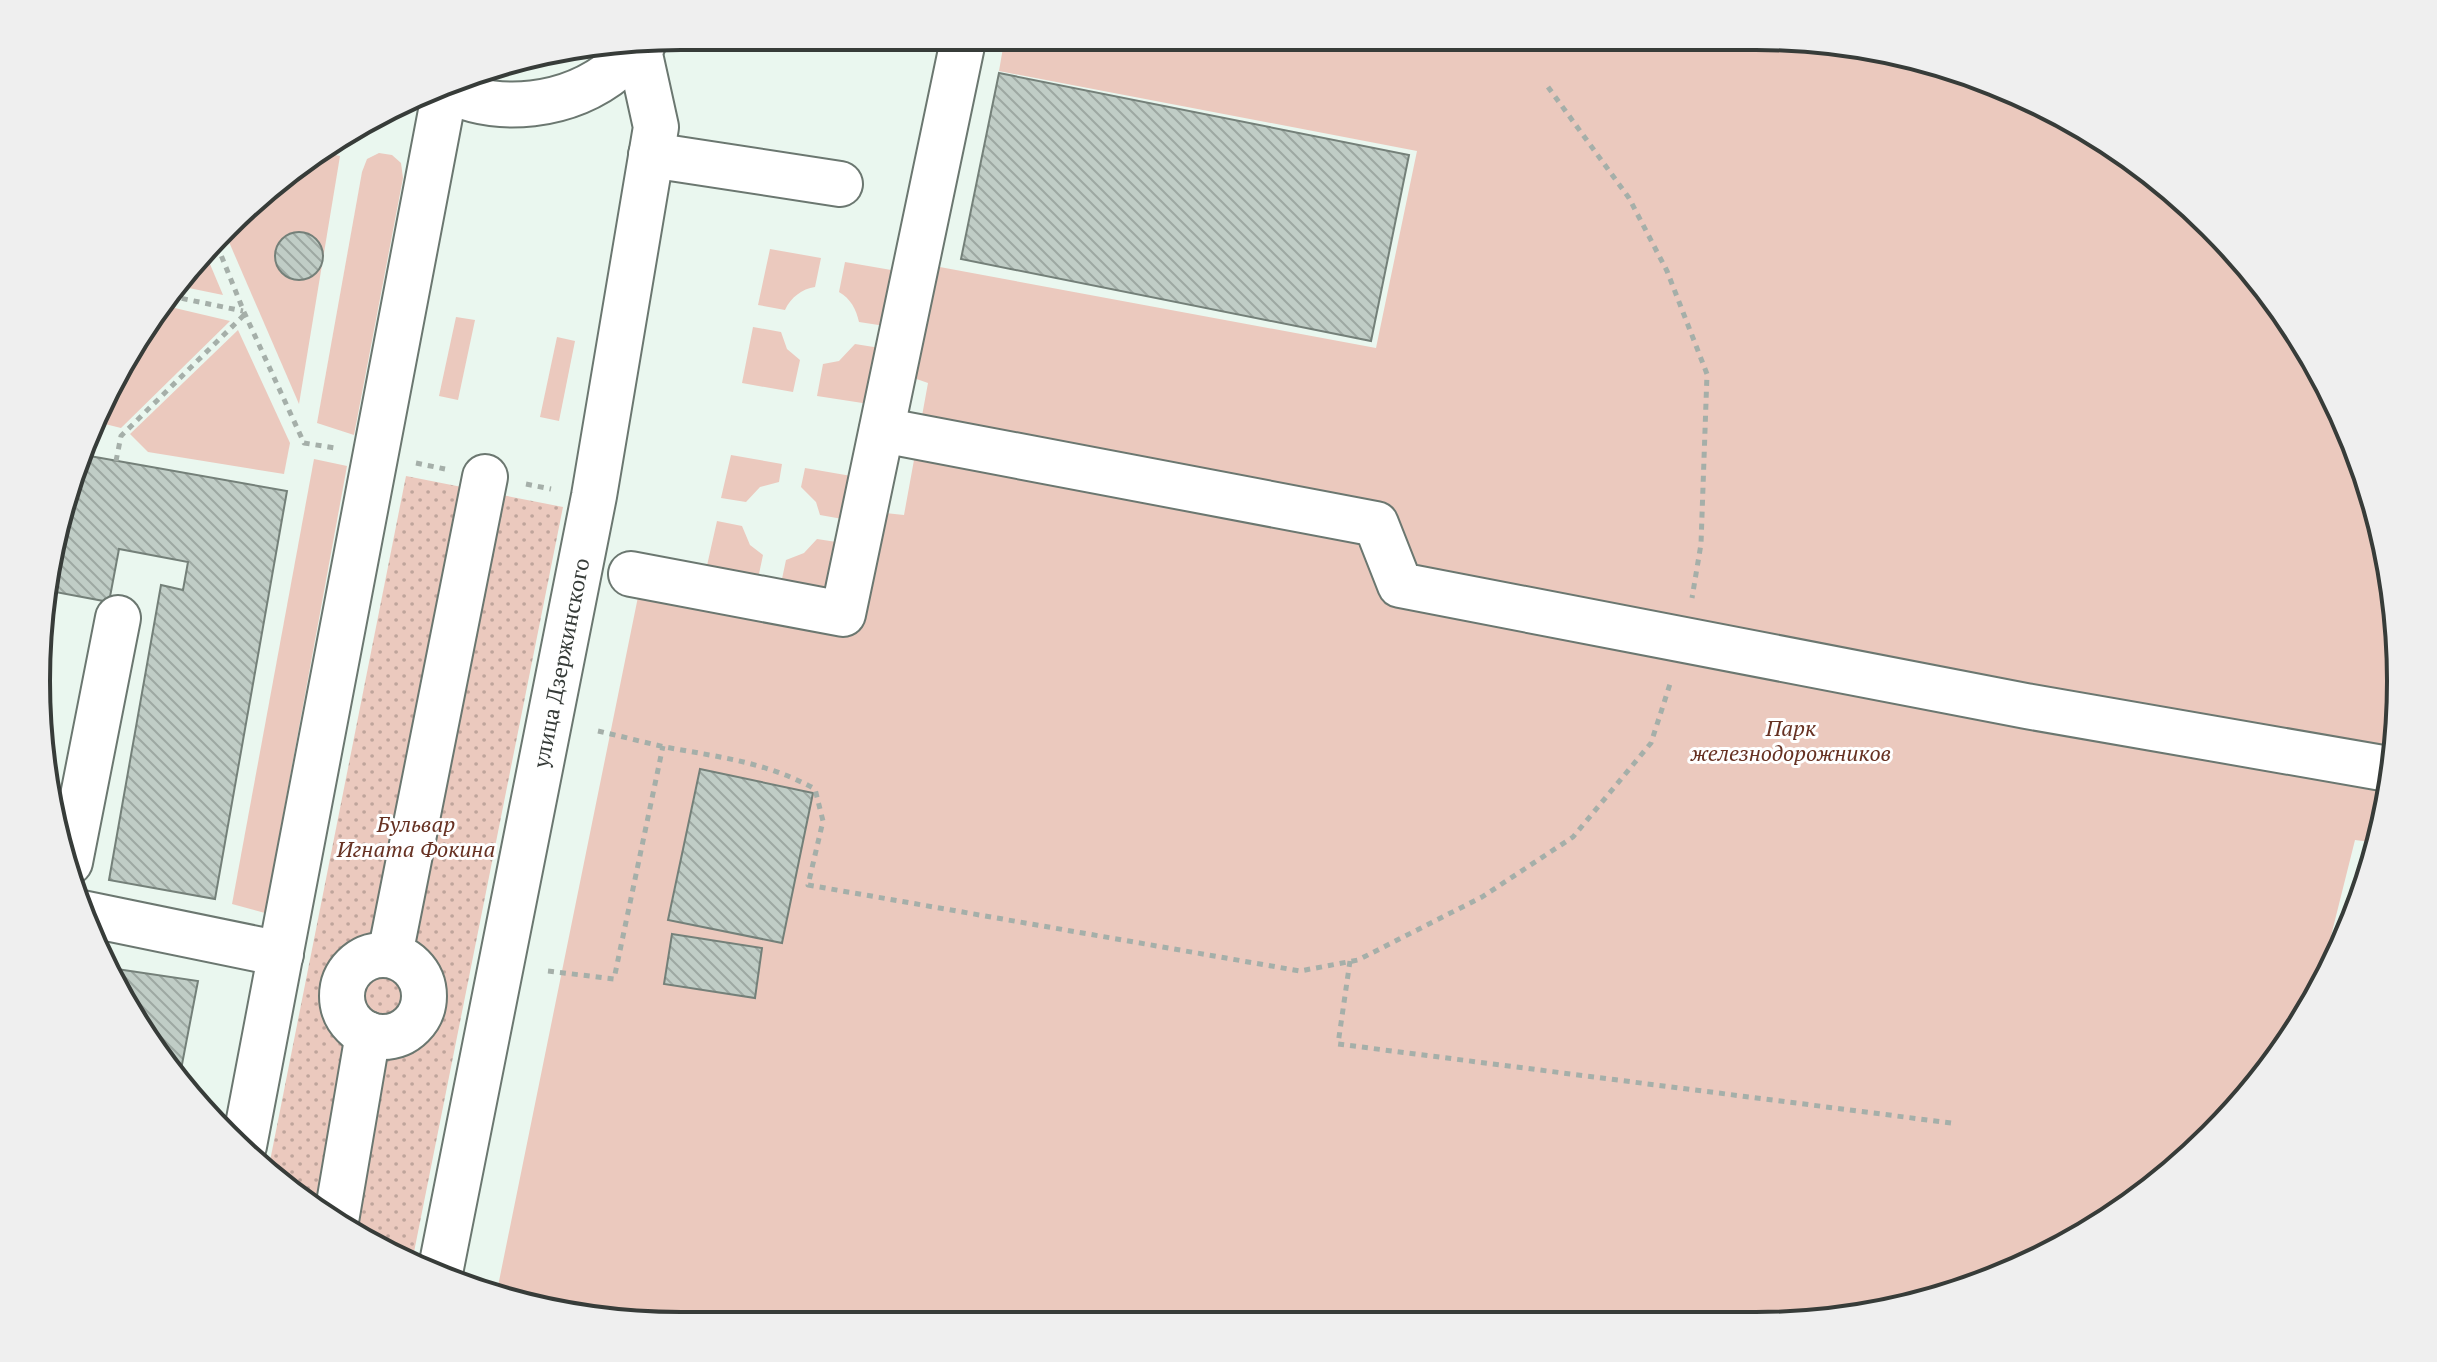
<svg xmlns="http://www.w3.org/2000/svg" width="2437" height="1362" font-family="'PT Serif',serif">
<defs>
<pattern id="garden-dots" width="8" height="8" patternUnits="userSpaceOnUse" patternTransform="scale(2)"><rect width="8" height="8" fill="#ebc9be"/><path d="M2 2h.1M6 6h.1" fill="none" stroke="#bfa49b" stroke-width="1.8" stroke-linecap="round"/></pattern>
<pattern id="building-back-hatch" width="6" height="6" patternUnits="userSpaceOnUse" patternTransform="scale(2)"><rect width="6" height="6" fill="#c0cdc6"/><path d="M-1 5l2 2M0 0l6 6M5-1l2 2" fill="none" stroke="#9da8a2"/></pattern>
</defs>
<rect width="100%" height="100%" fill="#eaf7ef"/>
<g fill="#ebc9be">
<polygon points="1005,36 1798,37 1963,70 2079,123 2182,196 2268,289 2335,396 2379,515 2400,639 2395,766 2377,843 2355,840 2314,1004 2212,1137 2114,1218 1964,1292 1840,1321 639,1325 514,1304 496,1296 640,587 857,627 876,512 904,515 928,383 908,376 929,265 1376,348 1417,151 999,71"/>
<polygon points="321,152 340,156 299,404 226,235 289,169"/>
<polygon points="379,153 392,155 401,163 403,178 354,435 317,423 362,172 367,159"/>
<path d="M770 249 821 258 815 287C802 289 791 297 785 310L758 305Z"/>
<polygon points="207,257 223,295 179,286"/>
<path d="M845 262 897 271 885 326 859 322C856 309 851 299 839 292Z"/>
<path d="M162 305 230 321 121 428 105 424C113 383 133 335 162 305Z"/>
<polygon points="456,317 475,320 458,400 439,396"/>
<polygon points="753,327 781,332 787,349 800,360 793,392 742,383"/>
<polygon points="238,330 290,443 284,474 148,452 130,434"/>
<polygon points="557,337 575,341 559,421 540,417"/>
<polygon points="855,344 880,348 869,404 817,396 823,364 839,361"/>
<polygon points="731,455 782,464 779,482 760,487 746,502 721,498"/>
<polygon points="314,459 347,466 265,913 232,904"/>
<polygon points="805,468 857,477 848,520 820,515 816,502 801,487"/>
<polygon points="717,521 742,526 750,545 763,555 756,588 704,579"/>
<polygon points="817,539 843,543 831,601 779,593 786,560 804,553"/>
</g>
<polygon fill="url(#garden-dots)" points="406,476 563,507 412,1262 358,1239 269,1166"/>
<g fill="url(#building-back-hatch)" stroke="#748079" stroke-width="2">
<polygon points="999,73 1409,155 1371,341 961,259"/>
<circle cx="299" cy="256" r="24"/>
<polygon points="84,455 287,491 215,899 109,880 161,585 183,590 188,562 119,549 109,602 50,591 58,514"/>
<polygon points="700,769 813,793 782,943 668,920"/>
<polygon points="2369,854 2375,855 2361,900"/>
<polygon points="672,934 762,948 755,998 664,984"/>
<polygon points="110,968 198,981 179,1080"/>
</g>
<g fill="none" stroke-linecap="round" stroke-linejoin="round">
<defs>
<g id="minor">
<path d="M442 87C497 117 570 107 617 68 627 60 637 53 644 42"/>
<polyline points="651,155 840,184"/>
<polyline points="882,430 1376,524 1400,585 2026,706 2394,770"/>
<polyline points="631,574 843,614 964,36"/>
<polyline points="70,862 118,618"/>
<polyline points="82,913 281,954"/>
<polyline points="390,955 485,477"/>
<circle cx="383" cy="996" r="41"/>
<polyline points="244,1146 445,90"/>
<polyline points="336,1221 368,1034"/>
<path id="s1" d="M440 1273 594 496 656 127 639 50"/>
</g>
</defs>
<use href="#minor" stroke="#6b7770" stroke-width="48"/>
<g stroke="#a5afa9" stroke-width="5" stroke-dasharray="6 6" stroke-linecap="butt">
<polyline points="1548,87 1629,198 1667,271 1707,374 1701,544 1692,598"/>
<polyline points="217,245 244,312 304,443 335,448"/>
<polyline points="170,296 243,311"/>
<polyline points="116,461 121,436 245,314"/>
<polyline points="416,463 445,469"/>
<polyline points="526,484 551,489"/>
<path d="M598 731C620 736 643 742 665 747 719 757 766 762 815 789L823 821 808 885 1300 971 1358 960 1482 897 1573 837 1651 743 1671 681"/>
<polyline points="1350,961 1338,1044 1951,1123"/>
<polyline points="548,971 614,979 663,746"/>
</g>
<use href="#minor" stroke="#fff" stroke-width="44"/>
</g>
<g text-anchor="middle" stroke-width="6" stroke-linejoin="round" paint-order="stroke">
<g font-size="22" fill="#373c39" stroke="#fff">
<text dy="8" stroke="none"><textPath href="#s1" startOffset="622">улица Дзержинского</textPath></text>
</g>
<g font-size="22" font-style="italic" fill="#663122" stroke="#fff">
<text x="1791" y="736">Парк<tspan x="1791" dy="25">железнодорожников</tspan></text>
<text x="416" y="832">Бульвар<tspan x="416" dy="25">Игната Фокина</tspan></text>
</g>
</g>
<path d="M0 0H2437V1362H0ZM681 50H1756A631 631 0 0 1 2387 681V681A631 631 0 0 1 1756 1312H681A631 631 0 0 1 50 681V681A631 631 0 0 1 681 50Z" fill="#efefef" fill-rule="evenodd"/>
<path fill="none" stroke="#373c39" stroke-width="4" d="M681 50H1756A631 631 0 0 1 2387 681V681A631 631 0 0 1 1756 1312H681A631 631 0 0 1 50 681V681A631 631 0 0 1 681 50Z"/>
</svg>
